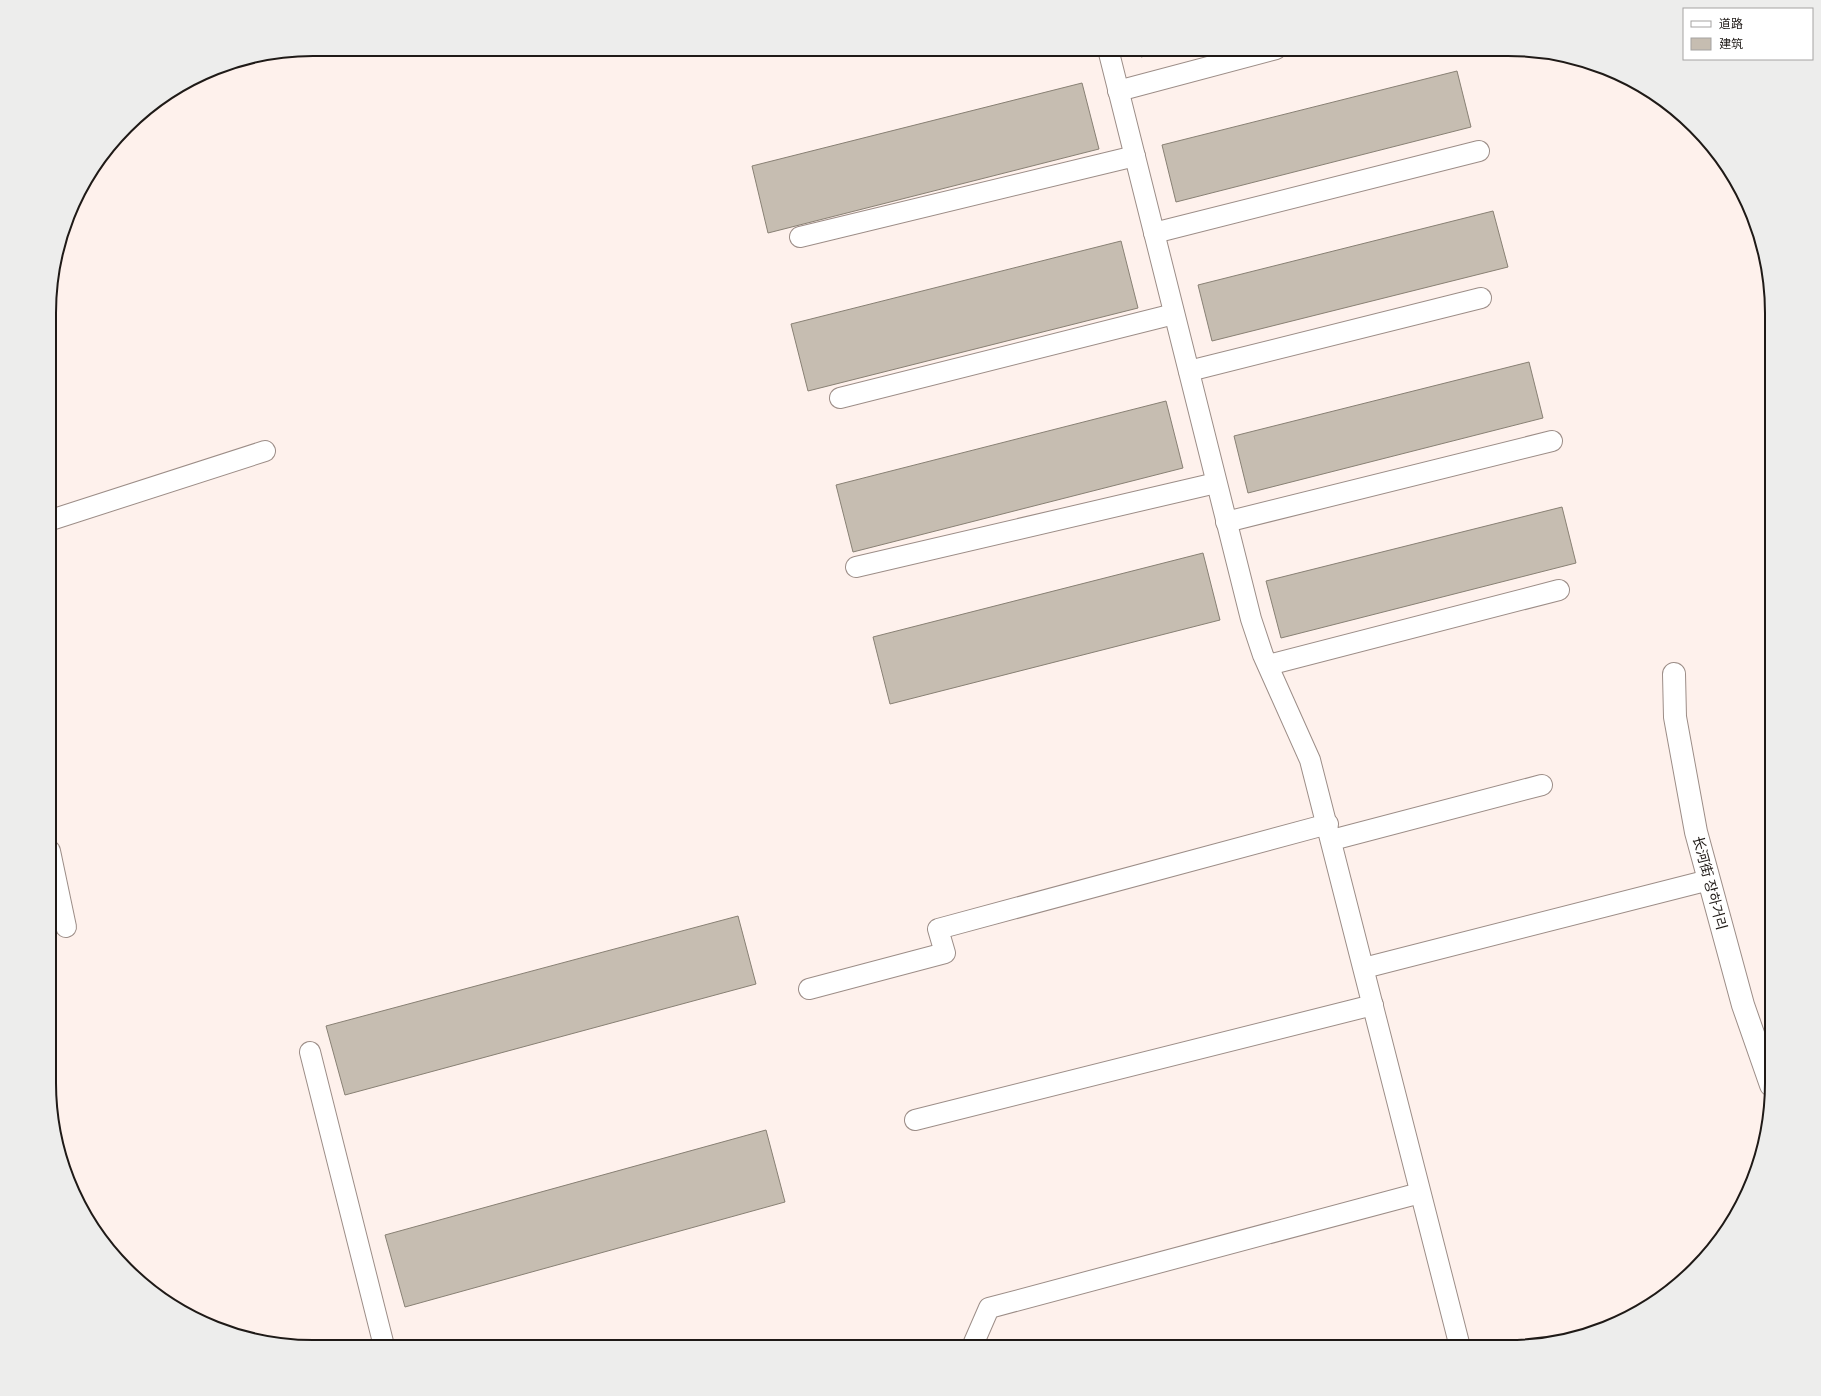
<svg xmlns="http://www.w3.org/2000/svg" width="1821" height="1396" font-family="'Fira Sans Condensed','Noto Sans SC','Noto Sans KR',sans-serif">
<rect width="100%" height="100%" fill="#fef1ec"/>
<g fill="#c6bdb1" stroke="#888074">
<polygon points="1139,49 1172,49 1141,57"/>
<polygon points="1457,71 1471,127 1176,202 1162,145"/>
<polygon points="1082,83 1099,149 768,233 752,166"/>
<polygon points="1493,211 1508,267 1212,341 1198,285"/>
<polygon points="1121,241 1138,308 808,391 791,324"/>
<polygon points="1529,362 1543,418 1248,493 1234,436"/>
<polygon points="1166,401 1183,468 853,552 836,485"/>
<polygon points="1562,507 1576,563 1281,638 1266,581"/>
<polygon points="1203,553 1220,620 890,704 873,637"/>
<polygon points="738,916 756,984 345,1095 326,1026"/>
<polygon points="766,1130 785,1202 405,1307 385,1235"/>
</g>
<g fill="none" stroke-linecap="round" stroke-linejoin="round">
<defs>
<g id="service">
<polyline points="1108,49 1251,619 1263,655 1310,760 1460,1347"/>
<polyline points="1118,91 1276,49"/>
<polyline points="1154,233 1479,151"/>
<polyline points="800,237 1135,156"/>
<polyline points="1189,371 1481,298"/>
<polyline points="840,398 1174,314"/>
<polyline points="51,520 265,451"/>
<polyline points="1226,522 1552,441"/>
<polyline points="856,567 1216,483"/>
<polyline points="1268,665 1559,590"/>
<polyline points="1332,840 1542,785"/>
<polyline points="50,851 66,927"/>
<polyline points="1364,968 1709,880"/>
<polyline points="809,989 945,953 938,929 1328,824"/>
<polyline points="310,1052 384,1346"/>
<polyline points="915,1120 1373,1005"/>
<polyline points="972,1347 989,1308 1420,1193"/>
</g>
<polyline id="minor" points="1674,674 1675,717 1696,832 1743,1005 1771,1085"/>
</defs>
<use href="#service" stroke="#9c8d87" stroke-width="22"/>
<use href="#minor" stroke="#9c8d87" stroke-width="24"/>
<use href="#service" stroke="#fff" stroke-width="20"/>
<use href="#minor" stroke="#fff" stroke-width="22"/>
</g>
<g text-anchor="middle" stroke-width="3.5" stroke-linejoin="round" paint-order="stroke">
<g font-size="14" fill="#1f1a17" stroke="#fff">
<text transform="translate(1710 883) rotate(75)" y="5">长河街 장하거리</text>
</g>
</g>
<path d="M0 0H1821V1396H0ZM313 56H1508A257 257 0 0 1 1765 313V1083A257 257 0 0 1 1508 1340H313A257 257 0 0 1 56 1083V313A257 257 0 0 1 313 56Z" fill="#ededec" fill-rule="evenodd"/>
<path fill="none" stroke="#1f1a17" stroke-width="2" d="M313 56H1508A257 257 0 0 1 1765 313V1083A257 257 0 0 1 1508 1340H313A257 257 0 0 1 56 1083V313A257 257 0 0 1 313 56Z"/>
<rect x="1683" y="8" width="130" height="52" fill="#ffffff" stroke="#a5a3a2"/>
<rect x="1691" y="21" width="20" height="6" fill="#ffffff" stroke="#a5a3a2"/>
<text x="1719" y="28" font-size="12" fill="#1f1a17">道路</text>
<rect x="1691" y="38" width="20" height="12" fill="#c6bdb1" stroke="#a5a3a2"/>
<text x="1719" y="48" font-size="12" fill="#1f1a17">建筑</text>
</svg>
